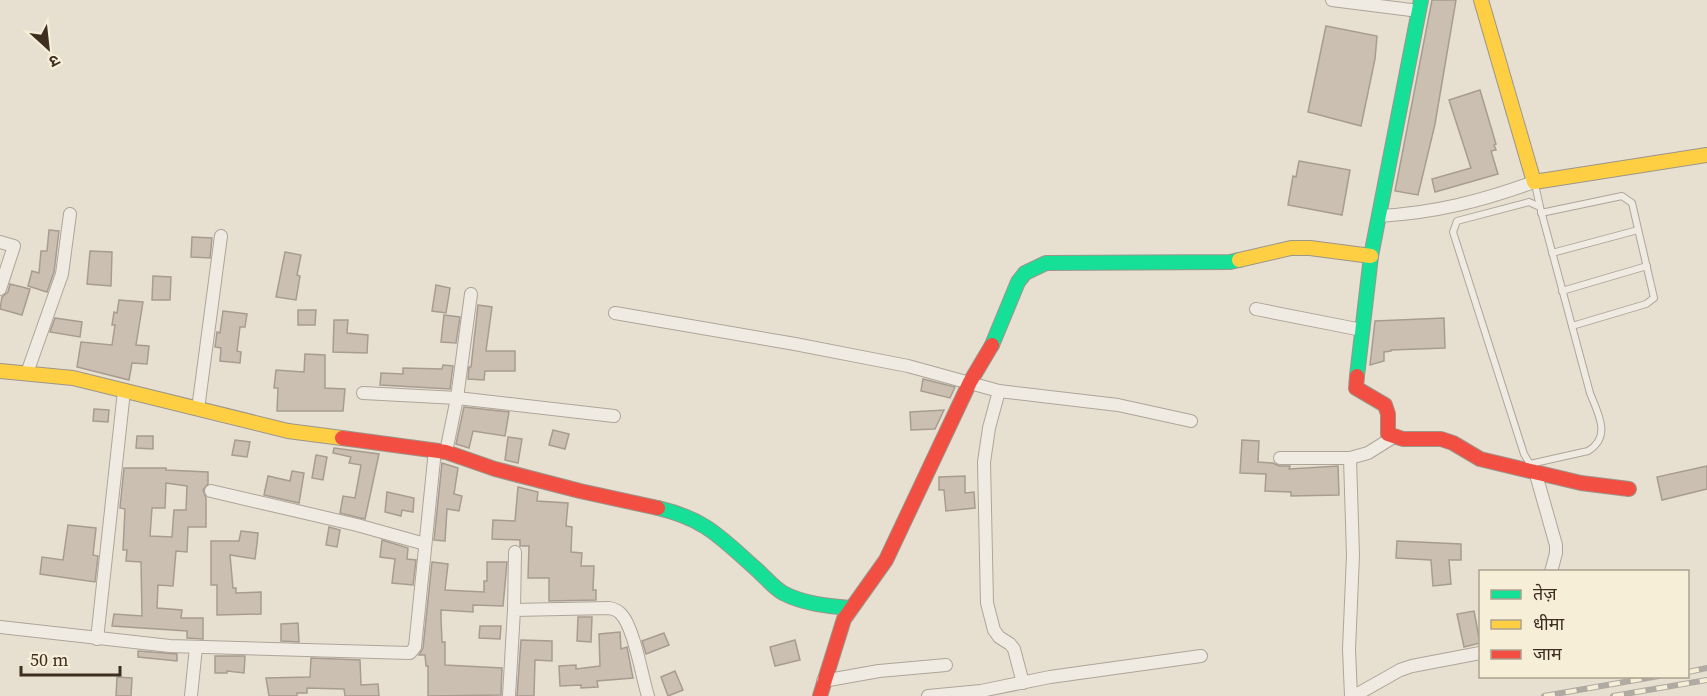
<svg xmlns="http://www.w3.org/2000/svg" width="1707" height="696" font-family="'Source Serif 4','Noto Sans Devanagari',serif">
<rect width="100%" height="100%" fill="#e7e0d1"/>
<g fill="#cbbfb2" stroke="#a89c90" stroke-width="1.5" fill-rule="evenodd">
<polygon points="1432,0 1456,0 1435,124 1418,195 1395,191"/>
<polygon points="1326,26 1377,36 1375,59 1361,126 1308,112"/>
<polygon points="1480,90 1496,144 1494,145 1496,150 1491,151 1498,174 1435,192 1432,179 1471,168 1449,100"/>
<polygon points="1299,161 1350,170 1342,215 1288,205 1293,176 1296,177"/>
<polygon points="49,230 59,231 54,272 47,292 28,286 32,271 39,273 41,251 47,251"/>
<polygon points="192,237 212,238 210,258 191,257"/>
<polygon points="90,251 112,252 111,286 87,284"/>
<polygon points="285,252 301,255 297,275 300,276 296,300 276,297"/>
<polygon points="153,276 171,277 170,300 152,300"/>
<polygon points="10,284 30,289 22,315 0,309 2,297 8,292"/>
<polygon points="436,285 450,288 446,313 432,311"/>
<polygon points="119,300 143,302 136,345 149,346 147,364 132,363 129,380 77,367 81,342 112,345 115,325 112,325 114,312 117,313"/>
<polygon points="478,305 492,307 486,351 515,351 515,371 485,371 484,380 468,379 469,367 471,367"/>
<polygon points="298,310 316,310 315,325 298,325"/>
<polygon points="223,311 247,314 245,327 240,327 237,351 241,352 240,363 220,361 221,348 215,347 217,332 220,333"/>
<polygon points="444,315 460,317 456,343 441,342"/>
<polygon points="55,318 82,322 80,337 50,332"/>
<polygon points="1444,318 1445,348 1391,350 1391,351 1384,352 1384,361 1370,365 1375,321"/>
<polygon points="334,320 348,320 347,333 368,335 367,353 333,352"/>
<polygon points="305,354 325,355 325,388 345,389 343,411 277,411 278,388 274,388 276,370 304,372"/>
<polygon points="443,365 453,366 450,389 380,385 381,373 403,374 403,368 442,369"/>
<polygon points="923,379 955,387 950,398 921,391"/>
<polygon points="464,407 509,412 505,436 473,431 469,448 456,444"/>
<polygon points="94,409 109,410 108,422 93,421"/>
<polygon points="944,410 935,429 911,430 910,412"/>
<polygon points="553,430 569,434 565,449 549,445"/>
<polygon points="137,436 153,436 153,449 136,448"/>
<polygon points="508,437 522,439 518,463 505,460"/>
<polygon points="235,440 250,442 247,457 232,455"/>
<polygon points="1242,440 1259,441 1258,462 1273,463 1279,466 1290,466 1289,469 1338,466 1339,495 1291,496 1291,492 1265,491 1266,474 1240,473"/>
<polygon points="334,448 379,454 365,519 340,513 343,496 355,498 361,465 349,463 351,457 333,453"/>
<polygon points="316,455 327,457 323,480 312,478"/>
<polygon points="442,463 458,468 454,494 462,496 459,511 447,509 445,541 434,540"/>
<polygon points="1707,466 1707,489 1662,500 1657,477"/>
<path d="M124 468H166V470L208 472V484L203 490 206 498V527H188L187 552 176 551 173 586 158 585 157 608 182 610 181 618H203V639L187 638V631L112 626 114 614 142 616 141 562 126 561 127 550H123L125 509 120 508ZM166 483 187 486 186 510H174L172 537 150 536 152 508H165Z"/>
<polygon points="292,471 304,473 299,503 264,495 268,476 290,481"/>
<polygon points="965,476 965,493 974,492 975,508 946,511 944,490 939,490 939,477"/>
<polygon points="518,487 538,492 537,501 568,503 566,526 572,527 571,552 582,553 581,566 594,566 593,590 596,590 596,600 549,601 549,578 528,578 529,546 520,546 520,540 492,539 493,520 515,521"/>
<polygon points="387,492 414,498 413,512 402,510 401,516 385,512"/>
<polygon points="68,525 96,528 93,555 98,556 95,582 40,574 42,557 63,560"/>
<polygon points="329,527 340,530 337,547 326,545"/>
<polygon points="241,531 258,533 257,544 255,559 230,555 233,588 236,588 236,593 261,592 261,614 217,615 217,585 211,585 211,541 239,541"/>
<polygon points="382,540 408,548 407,559 416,560 413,585 392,583 395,559 380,557"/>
<polygon points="1397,541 1461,544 1461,560 1449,560 1451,584 1433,586 1431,560 1396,558"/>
<polygon points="432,562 448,564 445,590 484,592 484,581 487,581 487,562 507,562 503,606 473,605 473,612 441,610 441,619 442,642 445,642 445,665 502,668 501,695 428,696 428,666 426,666 425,655 419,655 423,648"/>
<polygon points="1474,611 1480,643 1464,647 1457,614"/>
<polygon points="578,617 592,617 591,642 577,641"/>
<polygon points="298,623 299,642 281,641 281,624"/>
<polygon points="480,626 501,626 500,639 479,638"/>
<polygon points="620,632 621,649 627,647 633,678 597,681 598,687 581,688 581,685 560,686 559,666 576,665 576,669 600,666 599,634"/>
<polygon points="664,633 669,645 646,654 642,641"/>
<polygon points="521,640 552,641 552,661 535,660 534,696 517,696"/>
<polygon points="795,640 800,660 775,666 770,647"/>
<polygon points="138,651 177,654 177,661 138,657"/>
<polygon points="215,656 245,656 244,673 227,671 227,673 215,673"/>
<polygon points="311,658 360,660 361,685 378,684 379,696 345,696 344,689 307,688 307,693 297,693 297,696 269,696 266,678 310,677"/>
<polygon points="675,671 683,690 668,696 661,677"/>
<polygon points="117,677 132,678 131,696 116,696"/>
</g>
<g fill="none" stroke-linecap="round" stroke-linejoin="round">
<defs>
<g id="lane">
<polyline points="1535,184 1540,207"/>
<path d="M1529 202 1540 207 1590 393C1598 414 1612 436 1588 451L1530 464 1524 454 1453 232 1457 221Z"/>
<polyline points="1541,213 1622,196 1632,203 1654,298 1646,304 1572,326"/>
<polyline points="1552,253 1638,230"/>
<polyline points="1562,291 1647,266"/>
</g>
<g id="street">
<polyline points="1332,0 1419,11"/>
<path d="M1379 216C1435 213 1481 201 1534 182"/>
<polyline points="0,242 14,246 0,289"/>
<polyline points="1256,309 1362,330"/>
<polyline points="615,313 795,344 908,366 999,391 1118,405 1191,421"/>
<polyline points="27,373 62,274 70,214"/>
<polyline points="999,391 989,428 984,462 987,603 994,630 999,637 1010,644 1014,649 1023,683"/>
<polyline points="363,393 457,398 614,416"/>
<polyline points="198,409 221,236"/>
<polyline points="446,452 457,398 471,294"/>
<polyline points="1280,458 1350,458 1368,453 1392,438"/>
<polyline points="1350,458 1353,555 1349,649 1351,696"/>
<polyline points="1535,471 1556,545 1556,553 1551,572"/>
<polyline points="211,491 357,525 425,544"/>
<polyline points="514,610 515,552"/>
<polyline points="0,627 170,646 410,653 415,647 435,450"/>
<polyline points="97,639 124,391"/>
<polyline points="823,681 879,671 946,665"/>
<polyline points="191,696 196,647"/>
<path d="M509 696 514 610 609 608C614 609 618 610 621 614 634 627 642 677 648 696"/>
<polyline points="928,696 981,691 1050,677 1201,656"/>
<polyline points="1354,696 1400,670 1412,666 1480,653"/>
</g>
<g id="fast">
<polyline points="992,345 1018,282 1025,273 1046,263 1230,262 1239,260"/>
<polyline points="1357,376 1371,256 1421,0"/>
<path d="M658 508C705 519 720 537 755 568 764 576 773 587 783 593 804 604 828 606 851 608"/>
</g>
<g id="slow">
<polyline points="1481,0 1534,182 1707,155"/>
<polyline points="1239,260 1291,248 1310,248 1371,256"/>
<polyline points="0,371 73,378 288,431 342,438"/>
</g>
<g id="jam">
<polyline points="1357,376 1356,388 1385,405 1388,414 1388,434 1403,439 1441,439 1453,443 1480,459 1581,483 1629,489"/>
<polyline points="342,438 446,452 495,469 580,491 658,508"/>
<polyline points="820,696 844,619 886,560 970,382 992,345"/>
</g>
</defs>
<use href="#lane" stroke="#ada599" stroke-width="8"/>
<use href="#street" stroke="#ada599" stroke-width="14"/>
<use href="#fast" stroke="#9c958a" stroke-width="16"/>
<use href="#slow" stroke="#9c958a" stroke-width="16"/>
<use href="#jam" stroke="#9c958a" stroke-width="16"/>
<use href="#lane" stroke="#efebe3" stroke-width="6"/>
<use href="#street" stroke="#efebe3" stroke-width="12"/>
<use href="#fast" stroke="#16e098" stroke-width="14"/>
<use href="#slow" stroke="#ffcf43" stroke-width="14"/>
<use href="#jam" stroke="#f24e42" stroke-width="14"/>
<defs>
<g id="rail">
<polyline points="1688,672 1707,668"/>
<polyline points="1544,696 1659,676"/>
<polyline points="1613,696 1707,680"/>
</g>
</defs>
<use href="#rail" stroke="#afaaa2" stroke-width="6"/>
<use href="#rail" stroke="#f7eed8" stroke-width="4" stroke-dasharray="11" stroke-linecap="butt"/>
</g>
<rect x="1479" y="570" width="210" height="108" fill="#f7eed8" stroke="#ada18e" stroke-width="1.5"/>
<rect x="1491" y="590" width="30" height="9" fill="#16e098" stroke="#ada18e" stroke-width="1.5"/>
<text x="1533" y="600" font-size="18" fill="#3d2e20">तेज़</text>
<rect x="1491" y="620" width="30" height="9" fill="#ffcf43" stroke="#ada18e" stroke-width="1.5"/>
<text x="1533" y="630" font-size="18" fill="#3d2e20">धीमा</text>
<rect x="1491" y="650" width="30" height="9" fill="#f24e42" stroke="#ada18e" stroke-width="1.5"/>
<text x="1533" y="660" font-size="18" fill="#3d2e20">जाम</text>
<g transform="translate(48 48) rotate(153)" stroke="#f7eed8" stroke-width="4.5" paint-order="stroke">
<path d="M0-4.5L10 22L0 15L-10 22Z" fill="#3d2e20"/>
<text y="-9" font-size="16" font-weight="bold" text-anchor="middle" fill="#3d2e20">उ</text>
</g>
<path d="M21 666v9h99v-9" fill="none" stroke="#3d2e20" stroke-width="3"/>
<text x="30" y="666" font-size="18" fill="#3d2e20" stroke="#f7eed8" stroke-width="4.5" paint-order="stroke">50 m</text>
</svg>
